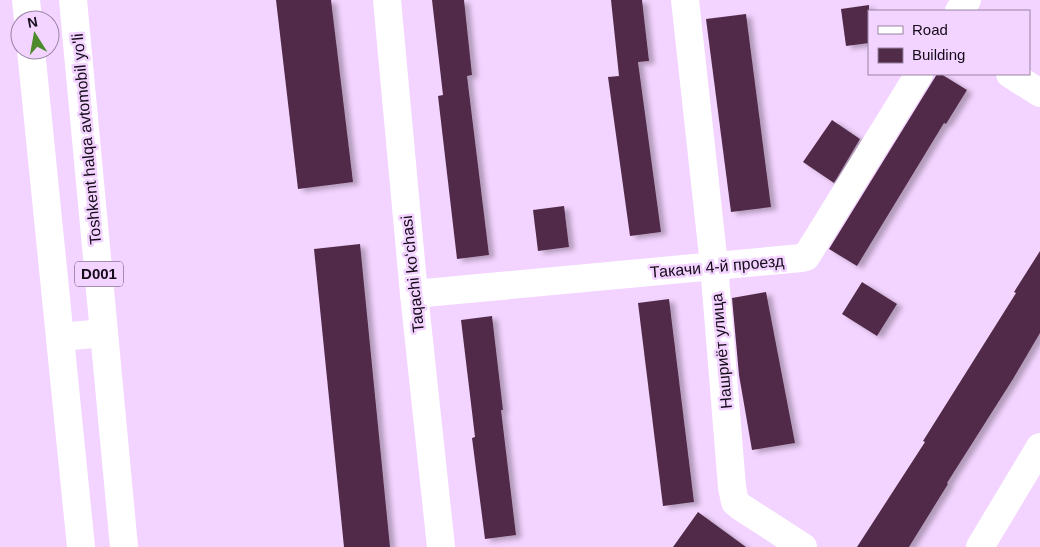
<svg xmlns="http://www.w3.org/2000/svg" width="1040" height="547" font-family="Helvetica,sans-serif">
<defs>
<filter id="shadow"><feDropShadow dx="5.5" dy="3" stdDeviation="2.5" flood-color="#0004"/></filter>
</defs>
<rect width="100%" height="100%" fill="#f3d3ff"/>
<g fill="#512c48" filter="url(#shadow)">
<polygon points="276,0 331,0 353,182 298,189"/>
<polygon points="432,0 464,0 472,75 467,76 489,255 457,259 438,96 443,95"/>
<polygon points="611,0 642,0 649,61 638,62 661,232 630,236 608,77 619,76"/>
<polygon points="869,5 869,43 846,46 841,9"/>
<polygon points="746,14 771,207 731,212 706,19"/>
<polygon points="937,74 941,74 967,90 946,124 944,123 857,266 829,249"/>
<polygon points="832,120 860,139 834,183 803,162"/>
<polygon points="564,206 569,247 538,251 533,210"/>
<polygon points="360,244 390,547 344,547 314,249"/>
<polygon points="1040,251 1040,333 1013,379 947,483 948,484 909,547 857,547 925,442 923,441 1016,293 1014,292"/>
<polygon points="862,282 897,304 877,336 842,314"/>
<polygon points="766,292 795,443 752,450 739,375 732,298"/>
<polygon points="669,299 694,502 663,506 638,303"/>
<polygon points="492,316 503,410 501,410 516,535 485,539 472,438 475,437 461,320"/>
<polygon points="698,512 746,547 673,547"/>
</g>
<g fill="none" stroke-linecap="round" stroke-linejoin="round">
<g stroke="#fff" stroke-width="28">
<polyline points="387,0 414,294 441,547"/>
<polyline points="685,0 714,265 732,487 735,502 741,507 803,547"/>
<polyline points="959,11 967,0"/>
<polyline points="1010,74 1040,93"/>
<polyline points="414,294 801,258 806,257 919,74"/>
<polyline points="980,547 1040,447"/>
</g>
<g stroke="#fff" stroke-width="28">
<polyline points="26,0 28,20"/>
<polyline points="73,0 124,547"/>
<polyline points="31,50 81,547"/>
<polyline points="60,337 104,333"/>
</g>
</g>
<g text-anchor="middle" stroke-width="5" stroke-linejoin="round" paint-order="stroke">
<rect fill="#f3d3ff" stroke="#58475e" stroke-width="1" x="75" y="261.5" width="48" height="25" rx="4"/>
<g font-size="15" font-weight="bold" fill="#150b19">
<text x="99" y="279">D001</text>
</g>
<g font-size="16" fill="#150b19" stroke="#f3d3ff">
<text transform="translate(86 139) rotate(-95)" y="6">Toshkent halqa avtomobil yo'li</text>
<text transform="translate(717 266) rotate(-5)" y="6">Такачи 4-й проезд</text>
<text transform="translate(412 274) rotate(-96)" y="6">Taqachi koʻchasi</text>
<text transform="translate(721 351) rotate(-95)" y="6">Нашриёт улица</text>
</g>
</g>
<rect x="868" y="10" width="162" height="65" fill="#f3d3ff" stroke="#9a83a3"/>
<rect x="878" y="26" width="25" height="8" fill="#ffffff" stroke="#9a83a3"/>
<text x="912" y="35" font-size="15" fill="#150b19">Road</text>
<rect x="878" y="48" width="25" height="15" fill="#512c48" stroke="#9a83a3"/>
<text x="912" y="60" font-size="15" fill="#150b19">Building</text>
<g transform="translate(35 35) rotate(349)"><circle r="24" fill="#f3d3ff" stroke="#9a83a3"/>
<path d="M0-4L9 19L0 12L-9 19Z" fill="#4c8a2b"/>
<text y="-8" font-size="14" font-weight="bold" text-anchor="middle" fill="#150b19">N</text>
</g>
</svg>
